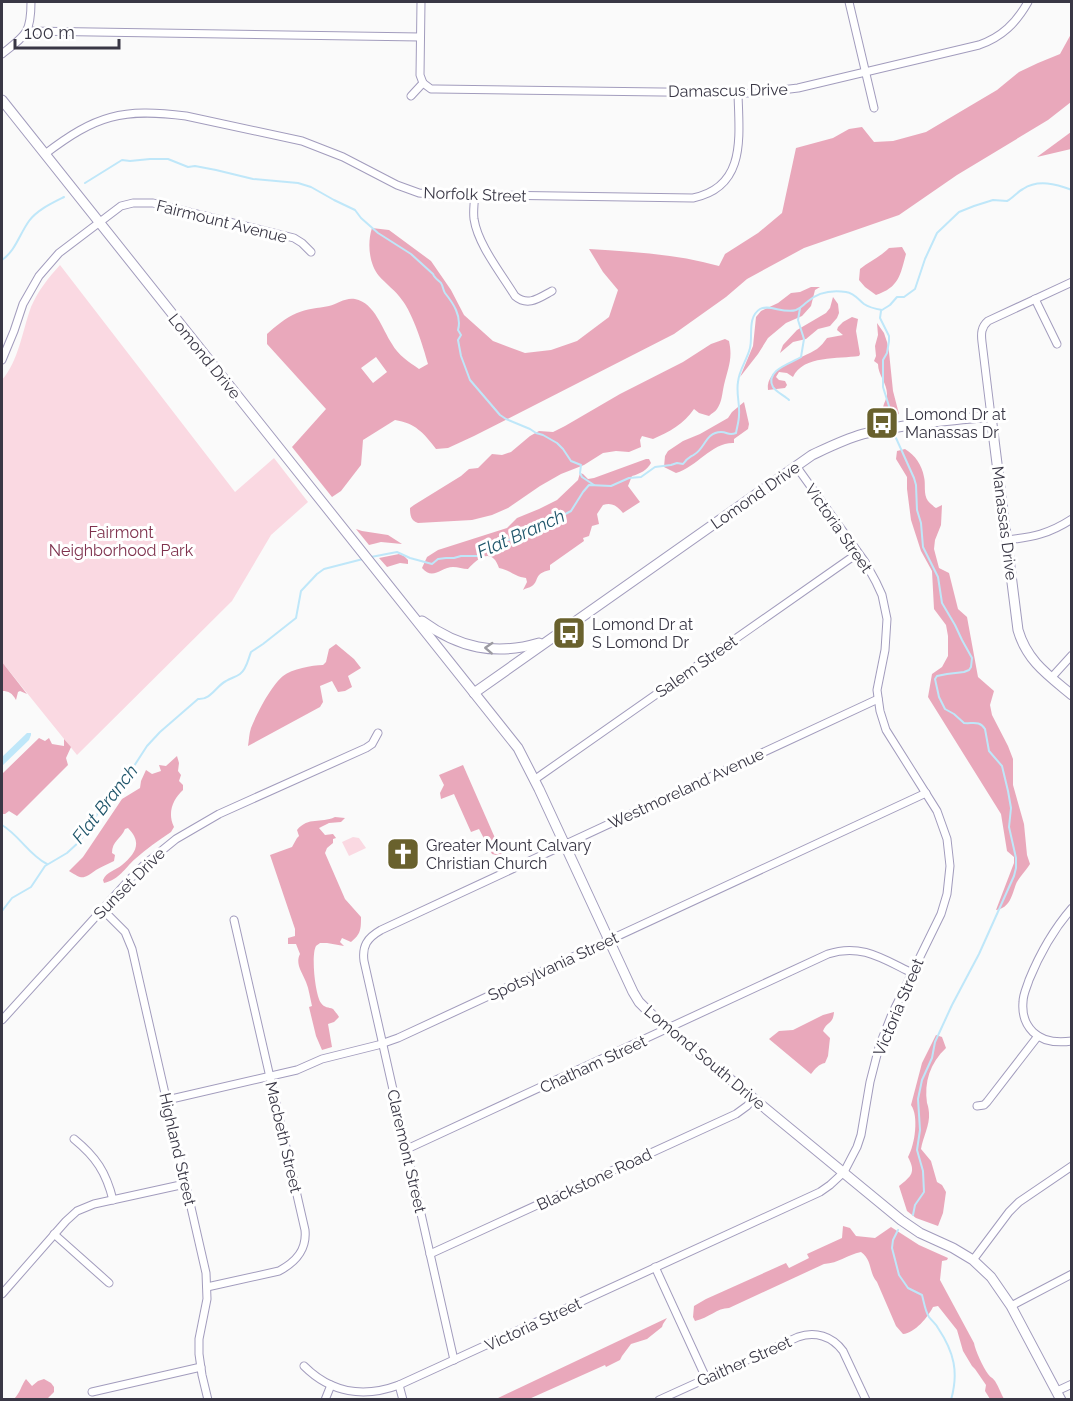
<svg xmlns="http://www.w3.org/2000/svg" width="1073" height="1401" font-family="Raleway,sans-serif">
<rect width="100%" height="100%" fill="#fafafa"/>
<g fill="#fad9e2">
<path d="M60 265 235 492 274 458 308 502 271 535 232 601 77 755 2 662V380C19 360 22 332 31 307 38 291 48 278 60 265Z"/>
<polygon points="353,837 359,838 366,848 349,856 342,842"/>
</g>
<g fill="#e9a8bb" fill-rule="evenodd">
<path d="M1071 34V102L1048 120 957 175 899 215 804 248 747 279 726 297 674 334 474 436 448 448 436 449C424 433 415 423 395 420L363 440 361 465 341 491 332 497 292 447 326 409 267 344V334C276 326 285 318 297 313 306 309 318 308 329 306 337 304 346 297 355 299 375 303 382 329 392 344 398 355 409 362 419 369L428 364C423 346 413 314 402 300 396 291 386 284 379 276 369 264 367 243 372 228L389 230 431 261 451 290 464 315 493 341 525 353 551 350 577 341 609 317 618 290 603 272 589 249C632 252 677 254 719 266L725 254 758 233 782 213 796 148 833 138 849 129 862 127 874 142 893 141 926 132 997 90 1019 72 1038 63 1060 54ZM376 357 387 372 373 383 361 368Z"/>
<polygon points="1071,132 1071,149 1037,157"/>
<path d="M902 247 906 254C900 276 899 287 876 295L865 287 859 280 860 269C870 261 880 257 889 248Z"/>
<polygon points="811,287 820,287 815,290 811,306 802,316 786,323 768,338 758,354 740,377 753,346 756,317 761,311 778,303 791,293 800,292"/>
<polygon points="833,297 838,304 839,313 837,318 830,326 818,329 806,339 793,342 780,353 783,345 797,330 826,313 830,308"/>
<path d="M852 317 858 319 856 331 860 354 859 356C839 359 803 355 793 377L787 373 779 372 776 377 779 380 785 381 787 385 785 388 768 390C765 367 802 359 817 349 821 346 824 342 827 338L843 335 837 330 838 327 843 322Z"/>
<path d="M877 323 884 333 887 342 889 352 893 391 899 414 886 418C879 407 886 404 887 394 887 383 878 375 878 364L874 361 876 356 875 346 878 335Z"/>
<path d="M725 339 729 341C733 359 728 368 724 385 722 394 722 402 717 409 715 412 712 413 709 416L699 413 694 409C684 424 669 432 653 439L642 436 640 440 641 447 629 452 616 451 603 453 584 465 561 474 540 486 508 508 492 515 472 520 418 523C411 521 410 515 410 508L414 505 461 476 469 469 478 468 492 454 502 455 511 452 530 436 539 431 553 432 565 426 620 394 683 362 711 344Z"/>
<path d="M744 402 749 424 748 429 734 439V443C712 442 697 467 676 473L664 467 665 456 668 451 683 441 700 434 728 418 732 412Z"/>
<path d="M905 449C915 455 922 465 924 477 926 484 923 494 928 501 929 502 934 507 936 508L942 505 941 525 935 540 934 549 939 568 949 573 958 609 967 617 978 677 994 691 990 705 992 715 1008 746 1013 759V785L1024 824 1027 855 1030 864C1026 871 1019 877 1016 884 1012 895 1010 908 996 910L1014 863V857L1007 851 1001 814 928 697 932 674 942 667 948 656V636L946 625 934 609 932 571 921 551 911 520 907 489V477L896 459 897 451Z"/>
<path d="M646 459H649L651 463C647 470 640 474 632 476L628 486 640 502 623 513C617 506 612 502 603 505L597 514 599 524 592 526 589 536 583 538 584 541 550 565V570C533 574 540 580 532 586 529 588 526 588 523 590L527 582 526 578C515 577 510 570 499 568 492 547 478 558 468 569 463 569 458 567 453 567 441 567 433 581 422 568L427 557 438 550 507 528 517 518 539 509 557 500 578 480 580 473 583 474 588 479 594 478Z"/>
<polygon points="356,529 362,531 388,535 402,544 381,542 369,545"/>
<polygon points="399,554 404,556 408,560 408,564 400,563 387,567 379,558"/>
<path d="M336 644 354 659 361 668 348 676 352 687 345 691 338 692 332 681 320 686 323 702 320 707 248 746C249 740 249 734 251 728 257 713 271 686 283 676 292 669 312 665 323 665L326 662 329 649Z"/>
<path d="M2 662 27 694 20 691 18 692 16 700C12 693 9 691 2 691Z"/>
<polygon points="39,738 45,741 49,738 52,744 64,746 64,739 71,747 66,758 68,765 17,816 9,811 5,814 2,814 2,774"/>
<path d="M177 756 179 763 178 771 181 775 179 781 183 785V790C173 799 167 813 174 827L171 832C159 840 146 849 135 859 124 869 120 879 104 883L103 880C107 871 115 871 122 865 135 854 143 843 128 828L125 829C121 839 112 841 112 853L115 855 114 861C108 864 101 867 96 870 83 879 83 880 69 871L83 857 122 799 140 788 141 781 146 770 152 774 161 771 159 765 166 766Z"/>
<polygon points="463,765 502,854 500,856 492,854 479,829 471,832 454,794 441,799 440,793 444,785 439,775"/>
<path d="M335 817 345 818 341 822 329 823 319 828 325 835 333 834 336 838 333 839V843L327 848 325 853 345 899 361 917C361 929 361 934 351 942L342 938 340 942 344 946 327 943H320C319 944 317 945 316 946 311 955 315 994 321 1003 324 1008 329 1007 333 1009 334 1010 338 1015 339 1017L334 1022 328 1024 332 1047 322 1050 316 1036 309 1007 312 1006C310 998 309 989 306 982 302 972 295 964 300 954L296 944H288V938L295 936V929L270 855 292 847 297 838 299 836 297 830C309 816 320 824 335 817Z"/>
<path d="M834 1012C833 1025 827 1021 823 1031L830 1038 828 1056 825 1063C819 1064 815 1069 811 1074L769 1039 779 1031 793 1030 823 1015Z"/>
<path d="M936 1035 942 1037 946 1048C930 1063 924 1082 927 1103 928 1105 929 1111 929 1113 930 1125 923 1137 921 1149L931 1161 937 1182 942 1185 946 1192 943 1213 938 1226 916 1218 907 1211 899 1186C912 1176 916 1172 908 1157 915 1145 919 1116 911 1105L922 1063Z"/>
<path d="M843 1226 850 1228 856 1236 875 1238 891 1227 919 1245 948 1258 947 1260 942 1261 940 1280 974 1343C975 1350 983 1367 988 1374 991 1378 992 1377 995 1381 999 1387 1001 1394 1004 1399H990L985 1391 986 1385 975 1369 972 1366 963 1351 957 1330 938 1306 933 1307C928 1317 915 1333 903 1334L896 1326 877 1282C868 1271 873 1261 861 1252 847 1255 839 1263 824 1264L729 1308C717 1308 709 1318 695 1321L693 1317 694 1306 706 1299 786 1263 789 1268 809 1258 807 1254 842 1238Z"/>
<polygon points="667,1318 663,1324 662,1327 647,1339 631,1344 622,1356 620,1360 606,1367 605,1365 529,1399 496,1399"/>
<path d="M26 1379 32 1386 38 1381 44 1379 51 1383 54 1387V1392L47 1399H14C20 1393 21 1386 26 1379Z"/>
</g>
<polygon fill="#bfe7f9" points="27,733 31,733 31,735 29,740 2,766 2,757"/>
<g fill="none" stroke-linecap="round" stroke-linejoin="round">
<g stroke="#bfe7f9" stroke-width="2">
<path d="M85 183 122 160 130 161 150 159H168L188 167 195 166 216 170 253 179 298 183 311 187 334 200 355 210 361 218 378 233 411 254 433 274 434 276C436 279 439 281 441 283 443 286 443 290 445 293 453 303 462 316 458 330L461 335 458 340 461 356 470 380 500 415 506 419 530 429 536 433 543 435 557 443 563 449 571 461 581 465 580 473 582 477 594 485"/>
<path d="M2 260C16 250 19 235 29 221 37 210 52 203 64 197"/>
<polyline points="881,311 880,318 889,336 889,341 887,353 883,360 883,387 893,419"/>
<path d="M789 400C785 396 776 392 773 387 764 370 792 363 801 357L804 339 798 320 800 308"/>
<path d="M896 438 914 478 916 485 917 510 921 523 923 547 938 577 942 603 955 625 962 640 972 658 971 667 969 670 964 672 947 674 937 676 935 679 939 697 945 709 954 714 964 723C973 724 979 720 985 729L989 751 1002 766 1008 791 1011 808 1009 827 1016 858V868L1014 876 979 954 952 1005 935 1042 932 1058 922 1080 918 1099 920 1130 917 1150 923 1171 924 1192 915 1205 913 1215"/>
<path d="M371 557 397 552 410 558 432 564 438 559 446 558H454L461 556H478L500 542 524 536 571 511 583 492 589 485 611 486 629 478 641 477 655 467 671 465 677 463 683 464C688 457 689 458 695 454 705 448 706 432 721 432 728 432 728 436 736 433 737 427 739 421 739 415 740 404 736 393 738 382 739 370 747 360 750 348 753 336 747 317 760 309 769 304 784 314 796 310 801 308 803 305 807 302 818 292 832 290 846 292 854 293 858 299 864 304 870 308 876 309 882 310L890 305 897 297H904L915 289 925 259 937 233 959 212 974 206 993 200 1007 201C1013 198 1017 192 1023 189 1038 179 1056 184 1072 190"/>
<path d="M2 825C20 836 29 855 47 864"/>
<path d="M2 911 12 898 31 887 45 866 67 853 80 841 107 799 123 783 147 746 160 732 198 699C211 700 216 686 226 681 231 678 236 677 240 674 247 669 248 659 251 652L263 644 296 618 301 591 317 574 324 569 363 559"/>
<path d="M898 1230 893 1240 892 1248 899 1275 908 1288 922 1295C924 1302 925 1311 929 1317 932 1321 936 1324 938 1328 954 1352 959 1372 951 1400"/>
</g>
<defs>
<g id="minor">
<polyline points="421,2 420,75 423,83"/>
<polyline points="849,2 874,108"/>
<polyline points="28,31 420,37"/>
<path d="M2 54C26 35 31 33 31 2"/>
<path d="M411 96 423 83 431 89H436L738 93H757L798 88 979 45C1002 37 1016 23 1028 2"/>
<path d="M45 154C96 115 122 108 186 116L302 141 343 157 397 185 419 193 429 194 693 198C747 187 739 136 738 93"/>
<path d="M475 195C474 203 473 211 474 219 478 245 501 273 515 296 528 307 539 298 552 291"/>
<polyline points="1035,299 1057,344"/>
<polyline points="2,360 14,331 23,304 39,276 59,253 121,206 133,203 153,203 294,238 302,243 311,252"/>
<path d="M991 416 982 342C981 334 981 327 988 321L1072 282"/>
<path d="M1007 540C1033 537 1049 534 1072 519"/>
<polyline points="1052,677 1072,655"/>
<polyline points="534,780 858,553"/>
<path d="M1072 908C1053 930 1040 953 1029 980 1027 987 1023 994 1023 1002 1022 1013 1025 1024 1033 1032 1043 1042 1058 1043 1072 1041"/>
<polyline points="102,909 125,932 132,949 206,1273 207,1299 199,1339 199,1354 202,1375 208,1400"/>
<polyline points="2,1020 129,880 144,865 176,839 219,814 366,748 372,744 378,733"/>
<polyline points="167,1100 297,1070 322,1059 378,1045 398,1038 926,793"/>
<polyline points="977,1106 984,1105 987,1102 1038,1036"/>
<path d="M74 1139C96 1157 106 1172 113 1200"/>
<path d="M407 1149 828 954C861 943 883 959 912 973"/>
<polyline points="54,1234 109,1283"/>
<polyline points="430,1254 736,1114 747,1106 754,1098"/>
<polyline points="973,1260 1009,1212 1019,1202 1072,1166"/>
<polyline points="655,1267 706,1378"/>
<path d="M207 1287 279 1271C296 1262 307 1250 305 1230L234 920"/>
<polyline points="2,1294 66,1221 77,1211 94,1204 185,1184"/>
<polyline points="1011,1306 1072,1274"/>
<path d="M454 1360 364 961C362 946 367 938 381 930L878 699"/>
<path d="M304 1366C331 1393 364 1398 399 1385L820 1192 830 1185 844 1172 857 1147 861 1135 870 1082 879 1047 892 1014 941 914 947 894 950 866 947 839 937 811 886 730 880 711 877 690 885 650 887 619 882 595 876 582 865 562 796 466"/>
<polyline points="399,1385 403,1400"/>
<polyline points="1057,1391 1072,1384"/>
<polyline points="92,1392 201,1367"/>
<polyline points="325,1400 331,1385"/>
<path d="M659 1400 798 1337C815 1331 832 1336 843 1351L866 1400"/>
</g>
<g id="major">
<polyline points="2,100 518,748 539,789 633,992 639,1002 652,1015 901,1220 920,1233 953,1248 973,1260 991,1277 1011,1306 1061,1400"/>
<path d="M422 621C459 648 495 656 539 643"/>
<path d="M474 693 812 455C829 447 845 439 863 434 903 424 950 420 991 416L1018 630C1027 661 1048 675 1072 695"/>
</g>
</defs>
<use href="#minor" stroke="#a29cbd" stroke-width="9"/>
<use href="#major" stroke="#a29cbd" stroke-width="11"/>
<use href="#minor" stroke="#fff" stroke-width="7"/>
<use href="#major" stroke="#fff" stroke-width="9"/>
</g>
<defs><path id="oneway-chevron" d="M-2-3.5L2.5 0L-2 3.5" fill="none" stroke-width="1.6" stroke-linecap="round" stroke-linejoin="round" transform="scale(1.5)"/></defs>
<use stroke="#9c9ba2" href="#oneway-chevron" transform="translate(489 648) rotate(-177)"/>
<defs>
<symbol id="bus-square" viewBox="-11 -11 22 22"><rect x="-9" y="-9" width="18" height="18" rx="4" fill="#69612d" stroke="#fff"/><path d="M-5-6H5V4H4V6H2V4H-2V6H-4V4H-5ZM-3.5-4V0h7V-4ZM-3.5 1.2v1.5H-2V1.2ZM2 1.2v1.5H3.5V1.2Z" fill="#fff"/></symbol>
<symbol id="church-square" viewBox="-11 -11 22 22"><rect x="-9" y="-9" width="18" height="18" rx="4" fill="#69612d" stroke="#fff"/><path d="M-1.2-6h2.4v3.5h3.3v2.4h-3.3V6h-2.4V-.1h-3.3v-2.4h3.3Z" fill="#fff"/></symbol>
</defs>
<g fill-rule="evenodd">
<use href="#bus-square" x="863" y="404" width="38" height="38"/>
<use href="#bus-square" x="550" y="614" width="38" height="38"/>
<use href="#church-square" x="384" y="835" width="38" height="38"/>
</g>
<g text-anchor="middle" stroke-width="6" stroke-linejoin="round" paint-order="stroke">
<g font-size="16" fill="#393745" stroke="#fff">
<text transform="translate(728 90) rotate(-1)" y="6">Damascus Drive</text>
<text transform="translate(475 194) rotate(2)" y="6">Norfolk Street</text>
<text transform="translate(222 221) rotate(14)" y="6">Fairmount Avenue</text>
<text transform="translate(205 356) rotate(51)" y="6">Lomond Drive</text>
<text transform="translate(755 495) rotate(-35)" y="6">Lomond Drive</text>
<text transform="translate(1005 523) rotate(83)" y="6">Manassas Drive</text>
<text transform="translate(839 528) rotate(55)" y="6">Victoria Street</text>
<text transform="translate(696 666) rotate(-35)" y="6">Salem Street</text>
<text transform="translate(686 788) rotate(-25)" y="6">Westmoreland Avenue</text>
<text transform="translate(129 883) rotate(-45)" y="6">Sunset Drive</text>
<text transform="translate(553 966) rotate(-25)" y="6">Spotsylvania Street</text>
<text transform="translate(898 1007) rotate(-67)" y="6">Victoria Street</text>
<text transform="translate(705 1057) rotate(40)" y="6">Lomond South Drive</text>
<text transform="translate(593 1064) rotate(-25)" y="6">Chatham Street</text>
<text transform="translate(284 1137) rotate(77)" y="6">Macbeth Street</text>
<text transform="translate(178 1149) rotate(77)" y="6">Highland Street</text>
<text transform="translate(407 1151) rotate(77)" y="6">Claremont Street</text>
<text transform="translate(594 1179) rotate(-25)" y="6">Blackstone Road</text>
<text transform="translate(533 1324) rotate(-25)" y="6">Victoria Street</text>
<text transform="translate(744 1361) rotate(-24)" y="6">Gaither Street</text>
</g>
<g font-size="16" fill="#393745" stroke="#fff" text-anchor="start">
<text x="905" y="420">Lomond Dr at<tspan x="905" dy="18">Manassas Dr</tspan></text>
<text x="592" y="630">Lomond Dr at<tspan x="592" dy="18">S Lomond Dr</tspan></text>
<text x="426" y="851">Greater Mount Calvary<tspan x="426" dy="18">Christian Church</tspan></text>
</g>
<g font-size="16" fill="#7f324e" stroke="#fff">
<text x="121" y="538">Fairmont<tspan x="121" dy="18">Neighborhood Park</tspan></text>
</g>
<g font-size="18" font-style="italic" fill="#21576c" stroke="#fff">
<text transform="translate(521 534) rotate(-24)" y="6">Flat Branch</text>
<text transform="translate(105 804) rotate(-52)" y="6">Flat Branch</text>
</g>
</g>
<rect width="1073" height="1401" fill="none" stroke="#393745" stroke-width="6"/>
<path d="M15 39v9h104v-9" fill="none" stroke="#393745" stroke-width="3"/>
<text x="24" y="39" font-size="18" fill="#393745" stroke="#ffffff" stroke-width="4.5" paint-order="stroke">100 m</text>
</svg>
